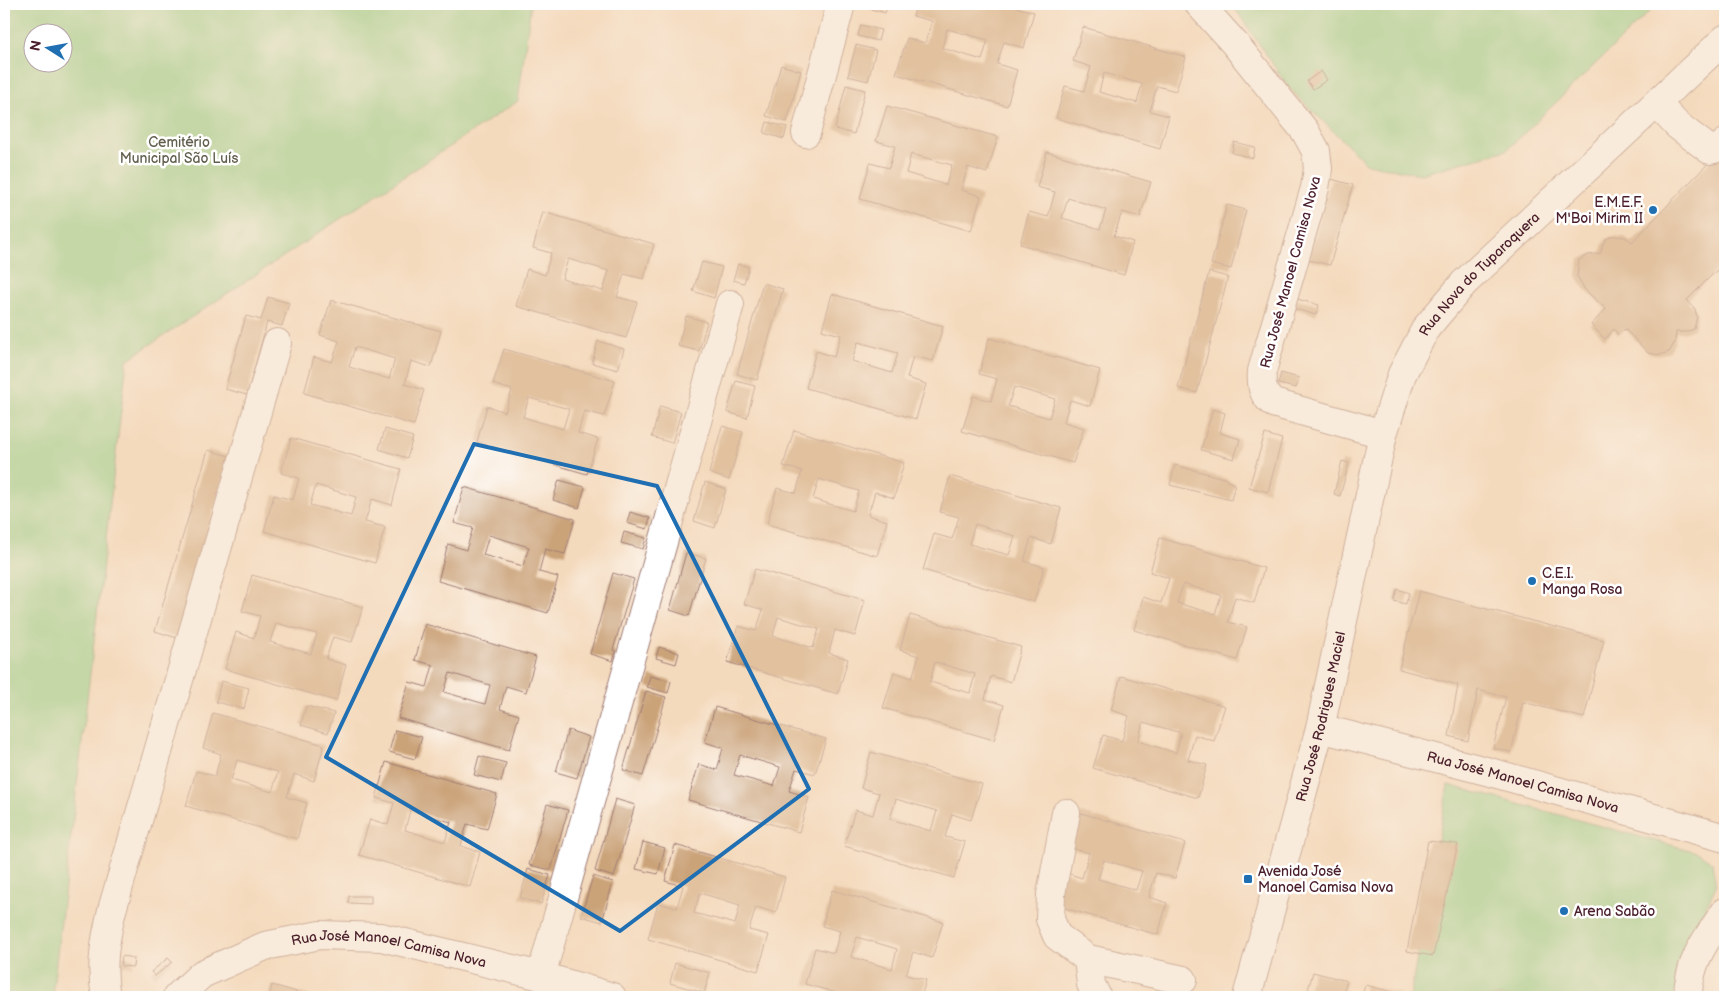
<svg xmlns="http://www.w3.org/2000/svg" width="1729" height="1001" font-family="'Balsamiq Sans',sans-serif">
<rect width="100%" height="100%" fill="#fff"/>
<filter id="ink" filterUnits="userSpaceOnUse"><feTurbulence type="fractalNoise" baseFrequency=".02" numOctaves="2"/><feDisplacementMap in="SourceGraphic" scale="10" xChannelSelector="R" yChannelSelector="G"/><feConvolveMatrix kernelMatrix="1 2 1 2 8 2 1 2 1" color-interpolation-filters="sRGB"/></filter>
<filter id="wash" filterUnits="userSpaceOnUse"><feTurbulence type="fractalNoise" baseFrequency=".0096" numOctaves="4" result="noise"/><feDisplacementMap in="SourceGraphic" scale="20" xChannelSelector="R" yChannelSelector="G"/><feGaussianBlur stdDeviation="1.12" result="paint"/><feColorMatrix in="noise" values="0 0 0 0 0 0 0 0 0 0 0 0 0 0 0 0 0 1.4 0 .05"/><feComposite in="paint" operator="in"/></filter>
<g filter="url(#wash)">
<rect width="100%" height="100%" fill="#f4dabd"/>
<g fill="#8dd38d" stroke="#6c795c" fill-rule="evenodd">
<path d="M4 4H531L518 101 127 360 52 997H4ZM32 32H62V62H32Z"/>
<polygon points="1232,4 1657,4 1507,150 1421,174 1367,164 1289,88"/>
<polygon points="1448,785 1697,852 1712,862 1716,886 1691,937 1679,997 1410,997"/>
</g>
<g id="blocks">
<g fill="#cba379" fill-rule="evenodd">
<polygon points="868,4 888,4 885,13 867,8"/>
<path d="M917 4H1005L1034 12 1024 48 1004 42 997 64 1017 70 1007 106 896 74 907 38 925 43 932 21 913 16ZM947 29 988 40 982 60 942 48Z"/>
<polygon points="861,25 881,30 878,41 858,36"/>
<path d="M1083 27 1186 57 1176 91 1157 86 1150 111 1169 116 1160 149 1056 118 1065 86 1084 91 1091 67 1073 61ZM1104 73 1142 84 1137 103 1099 92Z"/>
<polygon points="856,45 876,50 868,81 848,76"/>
<polygon points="781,65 801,71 787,122 766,116"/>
<polygon points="1321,71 1327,80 1313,89 1307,81"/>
<polygon points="846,85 865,90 854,134 835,129"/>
<path d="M887 106 998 137 987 173 968 167 961 190 981 196 971 231 860 199 870 163 889 168 895 146 876 141ZM911 154 952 165 946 185 906 173Z"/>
<polygon points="767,122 787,127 784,139 764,133"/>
<polygon points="1234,142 1255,147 1253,158 1232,153"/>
<polygon points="1725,146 1725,262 1687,300 1695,309 1697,317 1694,329 1686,332 1676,332 1675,342 1669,352 1660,355 1648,353 1625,329 1618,335 1614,329 1605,339 1591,325 1606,309 1585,290 1577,276 1579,260 1588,255 1601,253 1602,246 1606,239 1612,236 1625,237 1632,242"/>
<path d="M1047 152 1151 182 1140 217 1122 212 1114 236 1133 242 1124 275 1020 244 1029 212 1048 217 1055 192 1037 187ZM1068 198 1106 210 1100 229 1062 218Z"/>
<polygon points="1331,179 1353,185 1330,265 1309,260"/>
<polygon points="1227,205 1246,210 1231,269 1211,264"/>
<path d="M543 212 654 244 644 279 624 274 617 297 637 302 626 338 516 306 527 269 545 275 551 253 533 248ZM568 259 609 271 603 291 562 279Z"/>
<polygon points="702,262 722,267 714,298 693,291"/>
<polygon points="738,264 749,267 744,283 733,280"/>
<polygon points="1209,272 1228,277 1197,393 1178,388"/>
<polygon points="763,283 783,289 757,380 737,374"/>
<path d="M832 294 943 326 933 361 913 356 907 378 926 384 916 419 806 388 816 351 834 357 841 335 822 330ZM858 342 898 353 892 373 852 361Z"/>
<polygon points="268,297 289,303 282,326 267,322 247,395 225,389 246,316 261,320"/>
<polygon points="1297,299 1319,305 1316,315 1295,309"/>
<path d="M331 300 441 331 431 367 411 361 405 384 424 390 414 425 304 393 314 357 332 362 339 341 320 335ZM355 347 395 359 389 379 349 367Z"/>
<polygon points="686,316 707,322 699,351 678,346"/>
<path d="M989 338 1100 370 1090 406 1070 400 1064 422 1084 428 1073 463 962 431 973 396 991 401 997 379 979 374ZM1014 387 1055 399 1049 418 1008 406Z"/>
<polygon points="598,341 624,349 618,370 592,363"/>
<path d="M504 349 615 381 604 416 584 411 578 433 598 439 587 474 477 442 487 406 505 412 512 390 493 384ZM529 398 569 409 563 429 523 417Z"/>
<polygon points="1281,373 1299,378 1296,388 1278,384"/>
<polygon points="736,381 755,386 747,418 727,412"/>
<polygon points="660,406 681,412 672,443 652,437"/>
<polygon points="1213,409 1225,413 1220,433 1240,439 1234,459 1201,450"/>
<polygon points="722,426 743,432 729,480 709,473"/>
<polygon points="385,429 413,437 407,458 379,449"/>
<path d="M794 430 904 463 894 498 875 492 868 515 887 521 877 556 767 524 777 488 796 493 802 471 783 466ZM819 479 859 491 853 511 813 499Z"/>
<polygon points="1265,434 1282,439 1268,492 1249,487"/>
<path d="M291 438 401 469 392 505 372 499 365 522 385 527 375 563 264 531 274 495 293 500 299 478 281 473ZM316 485 356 497 351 516 310 505Z"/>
<polygon points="208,450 229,456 177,638 155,631"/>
<polygon points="1342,461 1349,463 1340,496 1334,494"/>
<polygon points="1175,465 1227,479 1227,481 1235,484 1231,500 1170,485"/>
<path d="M950 476 1061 508 1051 544 1031 538 1024 561 1044 567 1034 602 923 570 934 534 952 539 959 517 940 512ZM975 524 1015 536 1009 555 969 544Z"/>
<polygon points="559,480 585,487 579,508 553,500"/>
<polygon points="705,482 726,489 715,528 694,521"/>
<path d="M464 487 575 519 565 554 545 549 539 572 558 577 548 613 438 581 448 544 466 550 473 528 454 523ZM489 535 529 547 523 566 483 555Z"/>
<polygon points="630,512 650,518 647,529 627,523"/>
<polygon points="624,532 646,538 643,549 621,543"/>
<path d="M1160 538 1264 568 1254 603 1235 597 1228 622 1247 627 1237 660 1134 630 1143 597 1161 603 1169 578 1150 572ZM1183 584 1221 595 1215 614 1177 603Z"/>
<polygon points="686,553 706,558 689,616 670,610"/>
<path d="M755 569 865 600 855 636 835 630 829 653 848 659 838 694 727 662 738 626 756 631 763 610 744 604ZM778 617 819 629 813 648 773 636Z"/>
<polygon points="613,573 634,579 613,650 616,651 613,661 590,654"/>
<path d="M252 575 363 607 352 642 333 637 326 659 346 665 336 701 225 669 236 632 254 638 260 616 242 611ZM276 623 317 634 311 654 270 642Z"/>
<polygon points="1397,589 1409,593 1406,604 1394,601"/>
<polygon points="1419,591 1604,640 1584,718 1523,702 1511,752 1493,748 1506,697 1478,690 1468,741 1449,736 1458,685 1399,669"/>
<path d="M910 615 1021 647 1011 682 991 676 985 699 1004 705 994 740 883 708 894 672 912 678 919 656 900 650ZM935 662 975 674 970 693 930 682Z"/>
<path d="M425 624 536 657 526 692 506 686 500 709 519 715 509 750 398 718 409 682 427 687 433 665 415 660ZM450 673 490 685 485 704 444 692Z"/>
<polygon points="659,647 679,653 676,664 656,658"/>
<polygon points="650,676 671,681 668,693 647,687"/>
<path d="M1121 676 1225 706 1214 741 1195 735 1188 760 1207 765 1198 798 1093 768 1103 735 1122 741 1129 716 1111 710ZM1143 722 1181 733 1176 753 1138 741Z"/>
<polygon points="221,681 249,688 244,709 216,702"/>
<polygon points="646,691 666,697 643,776 623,770"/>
<polygon points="306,706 334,713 328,733 301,725"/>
<path d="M715 707 826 739 815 774 796 769 789 791 809 797 799 832 688 800 699 764 717 770 723 748 705 742ZM740 755 780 767 774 786 734 775Z"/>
<path d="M213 713 324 745 314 781 294 774 287 797 307 803 297 839 186 806 196 771 215 776 221 754 203 748ZM237 760 278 772 272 792 231 780Z"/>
<polygon points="395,730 422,737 415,759 389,752"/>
<polygon points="568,730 589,737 577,778 556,772"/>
<path d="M871 752 982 784 971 820 952 814 945 837 965 842 954 878 844 846 855 810 873 815 879 793 861 788ZM896 799 937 811 931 831 890 819Z"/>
<polygon points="479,756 506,763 501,782 474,775"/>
<path d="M386 762 497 794 487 829 467 824 461 846 480 852 470 887 359 855 370 819 388 825 394 803 376 798ZM410 810 451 822 445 842 405 830Z"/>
<polygon points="615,799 635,805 614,877 595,871"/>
<polygon points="547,804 568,810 551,870 529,865"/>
<path d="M1081 813 1185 843 1175 878 1156 873 1149 897 1167 903 1158 935 1054 905 1064 872 1082 878 1089 853 1071 848ZM1104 860 1142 871 1136 890 1098 879Z"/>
<polygon points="1428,841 1458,844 1433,956 1407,951"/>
<polygon points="643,842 665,848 658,874 636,869"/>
<path d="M675 845 785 877 776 913 756 907 749 930 769 935 758 971 648 939 658 903 677 908 683 886 665 881ZM700 893 740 905 735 924 694 913Z"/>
<polygon points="528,869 550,875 541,904 520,898"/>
<polygon points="593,876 613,882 602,922 581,916"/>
<path d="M832 890 943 922 932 958 913 952 906 975 926 980 921 997H851L805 984 815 948 834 953 840 931 822 926ZM857 937 897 949 892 969 851 957Z"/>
<polygon points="349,896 371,896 371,904 348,903"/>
<polygon points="122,956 134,958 133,967 121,966"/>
<polygon points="168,958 172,962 155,976 151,972"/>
<polygon points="675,963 710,973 704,993 670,983"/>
<polygon points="1313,972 1347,981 1342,997 1306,997"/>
<polygon points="272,985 308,995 308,997 269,997"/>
<polygon points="1365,985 1401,994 1400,997 1362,997"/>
</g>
</g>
</g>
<g filter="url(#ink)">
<use href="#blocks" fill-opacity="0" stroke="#9f7c74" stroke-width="1"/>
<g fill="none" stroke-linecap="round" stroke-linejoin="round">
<defs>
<g id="minor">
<path d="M1199 4 1235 44 1305 131 1316 151 1318 169 1315 188 1262 371C1261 385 1262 394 1273 403L1383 434"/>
<polyline points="1657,104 1677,125 1710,150 1722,147 1725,143"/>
<polyline points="806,133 841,4"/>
<path id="s1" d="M1320 728 1490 772 1725 838"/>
<polyline points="1066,813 1051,894 1050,919 1057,936 1088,959 1183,980"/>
<polyline points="1088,959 1091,984 1097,997"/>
<polyline points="541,976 730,304"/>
<path d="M106 997C100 965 105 941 112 910L277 343"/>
<path id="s2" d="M177 997 202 974 265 946 320 935 381 937 541 976 612 997"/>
<path id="s3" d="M1247 997 1320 728 1383 434 1402 374 1426 328 1464 283 1725 39"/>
<path d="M1688 997C1688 963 1706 939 1725 912"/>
</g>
</defs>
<use href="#minor" stroke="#9f7c74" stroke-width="30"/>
<use href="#minor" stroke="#fff" stroke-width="28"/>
</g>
</g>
<path d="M0 0H1729V1001H0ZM474 444 657 486 809 789 620 931 326 757Z" fill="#f4dabd" fill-opacity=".55" fill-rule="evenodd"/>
<path fill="none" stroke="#1f6fb2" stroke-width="4" stroke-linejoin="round" d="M474 444 657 486 809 789 620 931 326 757Z"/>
<g fill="#1f6fb2" stroke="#fff" stroke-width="2">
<circle cx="1653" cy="210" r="5"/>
<circle cx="1532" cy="581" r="5"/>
<rect x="1243" y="874" width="10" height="10" rx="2.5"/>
<circle cx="1564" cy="911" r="5"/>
</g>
<g text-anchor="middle" stroke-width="5" stroke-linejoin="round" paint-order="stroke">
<g font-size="14" fill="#615e4d" stroke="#fff">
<text x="179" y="147">Cemitério<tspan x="179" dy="16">Municipal São Luís</tspan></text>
</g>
<g font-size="14" fill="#4a1f2b" stroke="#fff" text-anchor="start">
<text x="1643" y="207" text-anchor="end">E.M.E.F.<tspan x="1643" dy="16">M'Boi Mirim II</tspan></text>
<text x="1542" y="578">C.E.I.<tspan x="1542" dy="16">Manga Rosa</tspan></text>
<text x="1258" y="876">Avenida José<tspan x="1258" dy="16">Manoel Camisa Nova</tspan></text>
<text x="1574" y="916">Arena Sabão</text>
</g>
<g font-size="14" fill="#4a1f2b" stroke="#fff">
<text transform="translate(1290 272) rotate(-75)" y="5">Rua José Manoel Camisa Nova</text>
<text dy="5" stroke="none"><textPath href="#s3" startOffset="770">Rua Nova do Tuparoquera</textPath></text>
<text dy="5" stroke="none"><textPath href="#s3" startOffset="290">Rua José Rodrigues Maciel</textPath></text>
<text dy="5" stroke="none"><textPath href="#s1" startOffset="210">Rua José Manoel Camisa Nova</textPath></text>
<text dy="5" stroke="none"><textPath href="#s2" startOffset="229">Rua José Manoel Camisa Nova</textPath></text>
</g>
</g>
<rect width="1729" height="1001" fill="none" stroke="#fff" stroke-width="20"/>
<g transform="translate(48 48) rotate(281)"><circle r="24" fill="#ffffff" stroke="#b7a5aa"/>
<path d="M0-4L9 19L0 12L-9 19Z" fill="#1f6fb2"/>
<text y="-8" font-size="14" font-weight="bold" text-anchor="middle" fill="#4a1f2b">N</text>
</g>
</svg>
